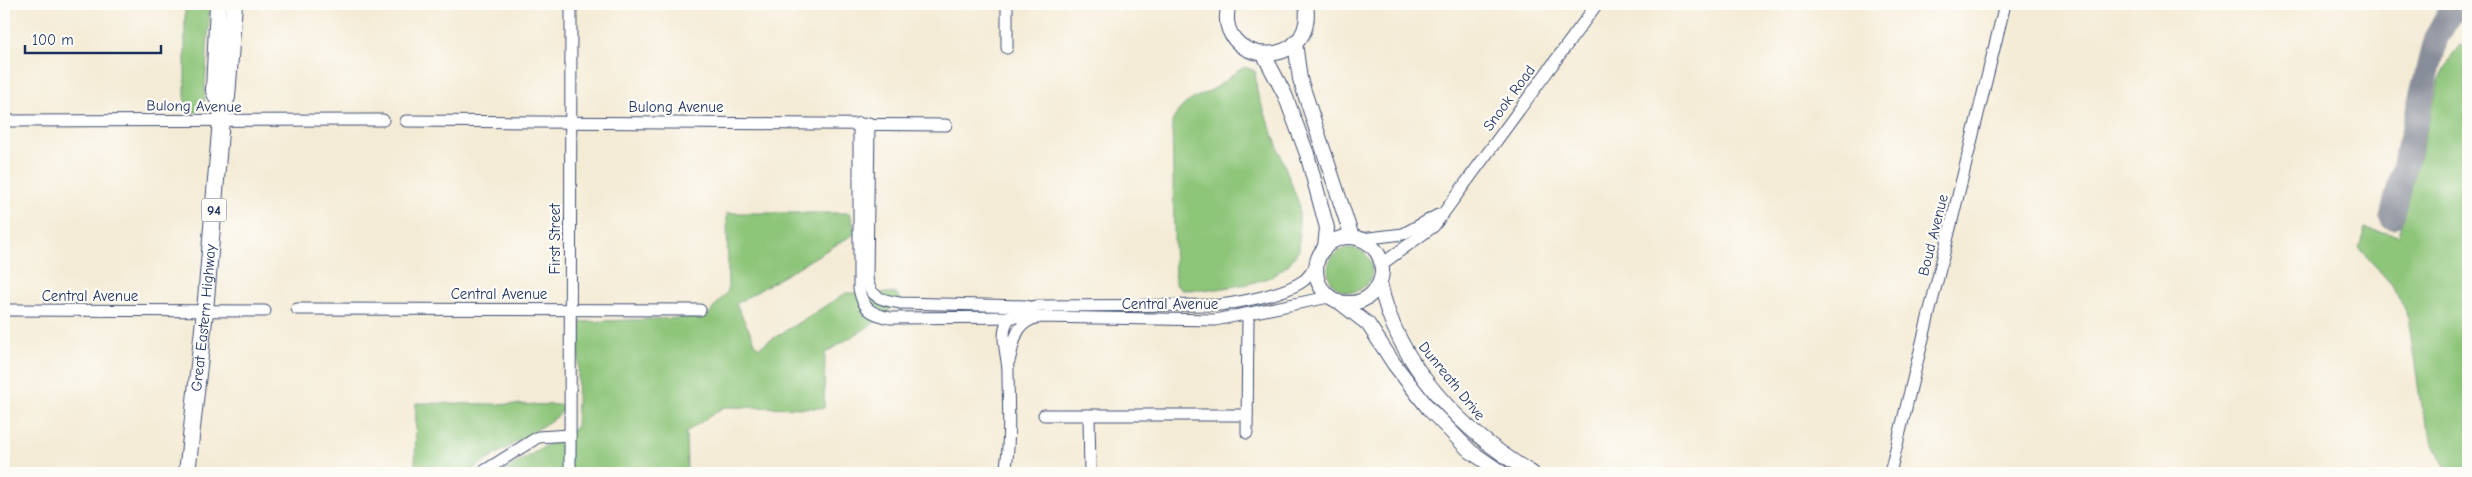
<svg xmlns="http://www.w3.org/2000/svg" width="2472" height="477" font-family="'Comic Neue',sans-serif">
<rect width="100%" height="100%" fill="#fdfcf7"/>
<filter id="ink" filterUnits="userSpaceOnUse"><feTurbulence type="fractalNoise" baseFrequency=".02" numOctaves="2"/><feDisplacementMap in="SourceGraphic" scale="10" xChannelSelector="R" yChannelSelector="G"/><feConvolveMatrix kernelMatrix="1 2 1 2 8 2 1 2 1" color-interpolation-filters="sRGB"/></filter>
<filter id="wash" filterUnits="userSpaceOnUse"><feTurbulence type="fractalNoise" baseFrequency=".0096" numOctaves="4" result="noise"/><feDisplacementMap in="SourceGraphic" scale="20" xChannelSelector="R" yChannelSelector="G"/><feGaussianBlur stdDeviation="1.12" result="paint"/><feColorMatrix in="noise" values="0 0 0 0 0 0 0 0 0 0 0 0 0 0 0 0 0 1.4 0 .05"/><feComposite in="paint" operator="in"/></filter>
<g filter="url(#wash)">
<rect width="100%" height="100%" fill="#f4ebd5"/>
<g fill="#8dc579" stroke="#547a6c">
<polygon points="185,4 210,4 204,105 196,112 187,113 185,109"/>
<polygon points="2460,45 2468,47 2468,473 2448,473 2432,440 2421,406 2408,317 2392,285 2359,248 2365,228 2399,236 2439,82 2452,55"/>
<path d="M1244 67 1255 71 1257 92 1299 204V250L1288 265 1271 277 1248 284 1217 289 1182 290 1175 284 1172 122C1183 99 1194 100 1215 88 1225 82 1233 73 1244 67Z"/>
<polygon points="727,213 850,213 856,233 736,304 758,348 846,293 896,293 902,302 890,306 889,314 825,353 824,408 724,407 686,432 687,473 500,473 576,428 580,322 706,317 728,291"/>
<circle cx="1350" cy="270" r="22"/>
<polygon points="416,403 566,405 557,417 466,473 415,473"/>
</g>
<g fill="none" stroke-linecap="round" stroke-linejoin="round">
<polyline stroke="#888d9a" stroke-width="25" points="2392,217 2436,37 2456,4"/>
</g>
</g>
<g filter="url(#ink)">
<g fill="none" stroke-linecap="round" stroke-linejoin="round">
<defs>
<g id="minor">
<polyline points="1007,48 1007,4"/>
<polyline points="4,121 383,120"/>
<polyline points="406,121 946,125"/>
<path d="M859 123V289C863 309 871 314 890 318L1039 317"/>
<path d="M869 123 867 277C869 298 882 300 900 303L1026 306"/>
<polyline points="1361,239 1403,234 1438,215"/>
<polyline points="1382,264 1434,226 1597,4"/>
<polyline points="297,309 700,310"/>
<polyline points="4,310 265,311"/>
<path d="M1009 361C1015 340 1014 323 1039 317L1215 320 1329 297"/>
<polyline points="1044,415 1247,415"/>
<polyline points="1089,415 1090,473"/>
<polyline points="1247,433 1248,315"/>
<polyline points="481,473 538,437 570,435"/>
<polyline points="570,473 571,4"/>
<path d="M1005 473C1011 440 1008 403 1008 370 1007 355 1001 338 1006 324 1011 311 1026 307 1038 306L1220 305C1241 302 1285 294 1303 281 1308 278 1312 271 1316 266"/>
<polyline points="1890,473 2005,4"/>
</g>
<g id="major">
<path d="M1229 4C1211 65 1317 75 1306 4"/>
<polyline points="1295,43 1300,79 1352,237"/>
<polyline points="1264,55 1285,95 1307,154 1327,228 1325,247"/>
<circle cx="1349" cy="270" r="33"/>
<path d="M1380 283C1397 365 1462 432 1532 473"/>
<polyline points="1338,301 1368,324 1394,364 1429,409 1470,451 1502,473"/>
</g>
<g id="highway">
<polyline points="218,4 214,91 222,108"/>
<path id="s1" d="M187 473 205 311 222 108 227 97 234 4"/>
</g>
</defs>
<use href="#minor" stroke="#3c4b70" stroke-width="13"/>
<use href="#major" stroke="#3c4b70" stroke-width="16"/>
<use href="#highway" stroke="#3c4b70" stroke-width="18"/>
<use href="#minor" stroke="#fff" stroke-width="11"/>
<use href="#major" stroke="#fff" stroke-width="14"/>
<use href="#highway" stroke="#fff" stroke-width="16"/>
</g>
</g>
<g text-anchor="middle" stroke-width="4.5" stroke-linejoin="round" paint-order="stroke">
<rect fill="#fdfcf7" stroke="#5f6c8c" stroke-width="1" x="201.5" y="198.5" width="25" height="23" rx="4"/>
<g font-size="14" font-weight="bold" fill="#1b2f5e">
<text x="214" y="215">94</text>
</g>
<g font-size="15" fill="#1b2f5e" stroke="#fdfcf7">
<text transform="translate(1509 98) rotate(-54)" y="5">Snook Road</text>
<text transform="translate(194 106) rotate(1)" y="5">Bulong Avenue</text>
<text x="676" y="112">Bulong Avenue</text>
<text transform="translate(1933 235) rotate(-76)" y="5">Boud Avenue</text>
<text transform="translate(555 239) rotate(-90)" y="5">First Street</text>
<text x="499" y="299">Central Avenue</text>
<text x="90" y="301">Central Avenue</text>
<text x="1170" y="309">Central Avenue</text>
<text dy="5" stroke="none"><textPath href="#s1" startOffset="156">Great Eastern Highway</textPath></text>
<text transform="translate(1452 381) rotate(51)" y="5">Dunreath Drive</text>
</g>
</g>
<rect width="2472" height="477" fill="none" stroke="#fdfcf7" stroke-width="20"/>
<path d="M25 45v8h136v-8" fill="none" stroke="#1b2f5e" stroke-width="2.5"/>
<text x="32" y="45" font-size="15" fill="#1b2f5e" stroke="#fdfcf7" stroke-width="4" paint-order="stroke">100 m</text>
</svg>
